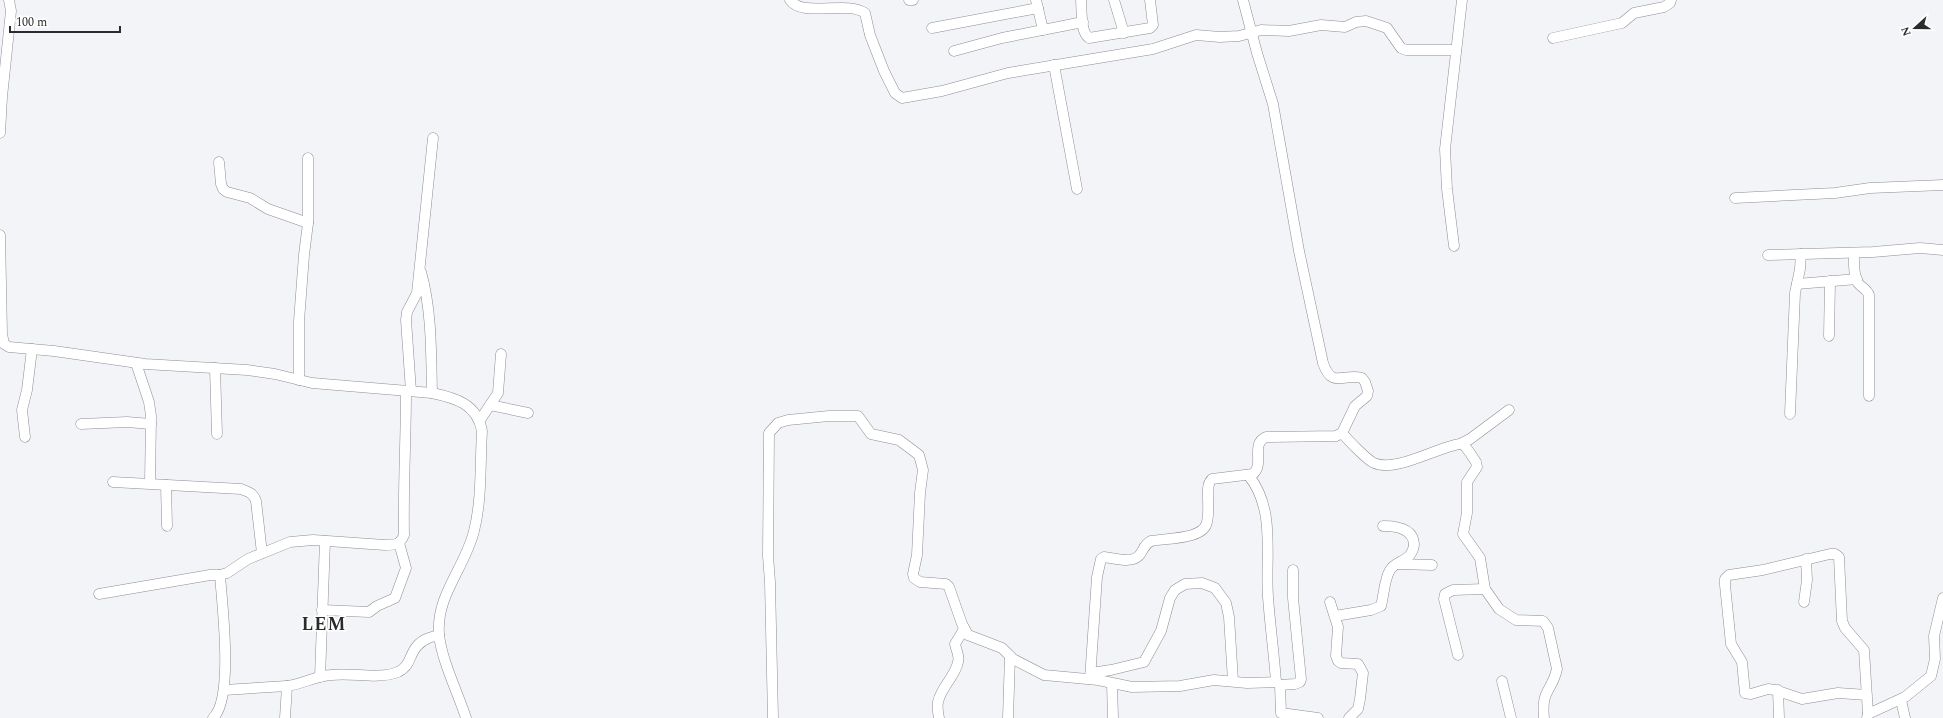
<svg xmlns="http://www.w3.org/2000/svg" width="1943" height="718" font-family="Spectral,serif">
<rect width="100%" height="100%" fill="#f3f4f7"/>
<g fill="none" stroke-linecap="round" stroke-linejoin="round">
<defs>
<g id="minor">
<path d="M790 0C803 18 846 0 865 13L870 35 884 71 895 93 902 98 942 91 1008 73 1153 49 1196 35 1220 37 1239 36 1261 30 1289 31 1321 25 1345 27 1356 22 1366 21 1387 28 1401 48 1406 50H1456"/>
<polyline points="909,0 913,0"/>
<polyline points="1036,0 1043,30"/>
<path d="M1081 0C1082 10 1080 32 1089 38L1150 28 1153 25 1150 0"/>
<polyline points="1114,0 1124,33"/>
<polyline points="932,28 1038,8"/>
<polyline points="1553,38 1622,23 1634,13 1664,7 1670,3 1671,0"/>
<polyline points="954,51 1002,38 1083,22"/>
<polyline points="1054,65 1077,189"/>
<polyline points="0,133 2,97 11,11 9,0"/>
<polyline points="219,162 221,184 223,189 227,192 250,198 268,209 308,223"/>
<polyline points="1735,198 1835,193 1870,188 1943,185"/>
<path d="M0 235 2 334 4 344 9 347 54 351 145 364 247 370 275 374 312 383 432 393C456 398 477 404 482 431 480 464 482 500 474 531 465 568 436 595 439 634 441 659 458 693 466 718"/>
<polyline points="1454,246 1447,189 1445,149 1462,0"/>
<path d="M1854 253C1854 262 1853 274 1858 283 1862 288 1867 289 1869 295V396"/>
<polyline points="1768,255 1873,252 1920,248 1943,250"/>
<path d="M421 272C432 311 431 353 432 393"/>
<polyline points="1797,284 1857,279"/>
<polyline points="1829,336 1830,281"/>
<polyline points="136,363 149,402 151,416 150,483"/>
<polyline points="215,368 217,434"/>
<polyline points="299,380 299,321 304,255 308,223 308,158"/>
<polyline points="411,391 406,320 407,312 417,293 433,138"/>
<polyline points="490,405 528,413"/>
<polyline points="1790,414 1795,293 1800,269 1801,254"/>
<polyline points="480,420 498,393 501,354"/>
<polyline points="81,424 127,422 151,424"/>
<path d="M1342 433C1348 440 1367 460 1374 463 1396 473 1437 447 1460 444L1464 445 1470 453 1476 462 1477 467 1467 482V513L1463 534 1480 558 1485 589 1499 609 1516 620 1543 621 1548 628 1557 669C1552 692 1541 689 1544 718"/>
<polyline points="25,437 22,410 27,390 32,349"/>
<polyline points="1460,444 1470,439 1509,410"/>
<path d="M1249 476C1276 510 1265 557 1268 597 1270 625 1274 653 1276 682"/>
<path d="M113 482 241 489C249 492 253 493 256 501L262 553"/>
<polyline points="166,485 167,526"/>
<polyline points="1398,564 1432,565"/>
<polyline points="99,594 210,575 220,575"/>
<polyline points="1330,602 1338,627 1336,656 1338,661 1341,663 1358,664 1363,673 1360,699 1358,709 1349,718"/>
<polyline points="1804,602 1807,580 1806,559"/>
<polyline points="322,610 369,612 377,606 395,598 406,568 399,543"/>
<path d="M1335 616 1371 610 1381 606C1384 595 1384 580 1390 570 1395 562 1404 562 1410 555 1412 552 1414 548 1414 544 1413 528 1396 526 1383 526"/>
<polyline points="1458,655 1444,599 1445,594 1453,590 1485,589"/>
<polyline points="1091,673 1111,670 1144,662 1161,631 1170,598 1175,590 1185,584 1202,583 1215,588 1226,603 1229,617 1233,681"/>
<polyline points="320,677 325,541"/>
<path d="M1090 679 1097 577 1101 559 1104 557C1115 558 1134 565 1141 553 1144 548 1145 544 1151 541 1165 538 1204 540 1207 522 1209 514 1208 505 1208 497 1208 490 1207 484 1212 479L1253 474C1265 464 1250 444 1266 437L1336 436 1342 433 1355 406 1367 396 1368 391 1365 382 1362 378C1343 373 1332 389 1323 363L1299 251 1273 104 1257 53 1243 0"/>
<polyline points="1502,681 1511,718"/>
<polyline points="1112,684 1113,718"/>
<polyline points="1280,685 1295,684 1300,682 1301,679 1293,598 1293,570"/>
<polyline points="224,690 287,686"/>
<polyline points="1778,690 1779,718"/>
<polyline points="1867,695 1838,693 1802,699 1775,690 1768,689 1751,694 1745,693 1742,662 1731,644 1725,585 1725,579 1729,575 1763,570 1830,554 1835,554 1839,557 1842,621 1845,628 1864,650 1868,714 1867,718"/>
<polyline points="1901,700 1905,718"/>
<polyline points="1868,714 1905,697 1931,676 1935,659 1934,636 1943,598"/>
<path d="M213 718C234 699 222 604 220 575L227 573 248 559 290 542 313 540 385 545C394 545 400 545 404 535 403 487 406 439 406 391"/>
<path d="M285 718 287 686C302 684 316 676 331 675 353 672 378 680 398 672 411 666 409 655 417 646 423 639 431 637 439 635"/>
<polyline points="773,718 770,582 768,556 769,433 778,423 788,420 829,416 858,416 871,434 899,440 919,455 923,470 920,493 917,555 913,574 914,578 920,582 946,584 949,587 962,624 968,635 1002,648 1013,659 1044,675 1098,680 1132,687 1180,686 1214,680 1247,683 1276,682 1280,685 1281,713 1318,718"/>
<path d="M939 718C938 713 937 707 938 702 941 687 955 677 958 662 960 656 956 650 955 644L964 629"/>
<polyline points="1008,718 1010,656"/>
</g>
</defs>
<use href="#minor" stroke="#8d8e91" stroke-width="11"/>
<use href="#minor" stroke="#fff" stroke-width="10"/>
</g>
<g text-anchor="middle" stroke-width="3" stroke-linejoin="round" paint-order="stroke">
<g font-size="18" font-weight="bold" letter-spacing="1" fill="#2b2b2c" stroke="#fff">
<text x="324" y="630">LEM</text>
</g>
</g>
<g transform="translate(1915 28) rotate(249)" stroke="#ffffff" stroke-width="3" paint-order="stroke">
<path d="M0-3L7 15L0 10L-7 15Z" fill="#2b2b2c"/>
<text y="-6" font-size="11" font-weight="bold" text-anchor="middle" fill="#2b2b2c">N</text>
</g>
<path d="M10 26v6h110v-6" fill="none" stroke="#2b2b2c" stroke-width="2"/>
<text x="16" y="26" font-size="12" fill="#2b2b2c" stroke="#ffffff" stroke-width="3" paint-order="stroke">100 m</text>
</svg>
